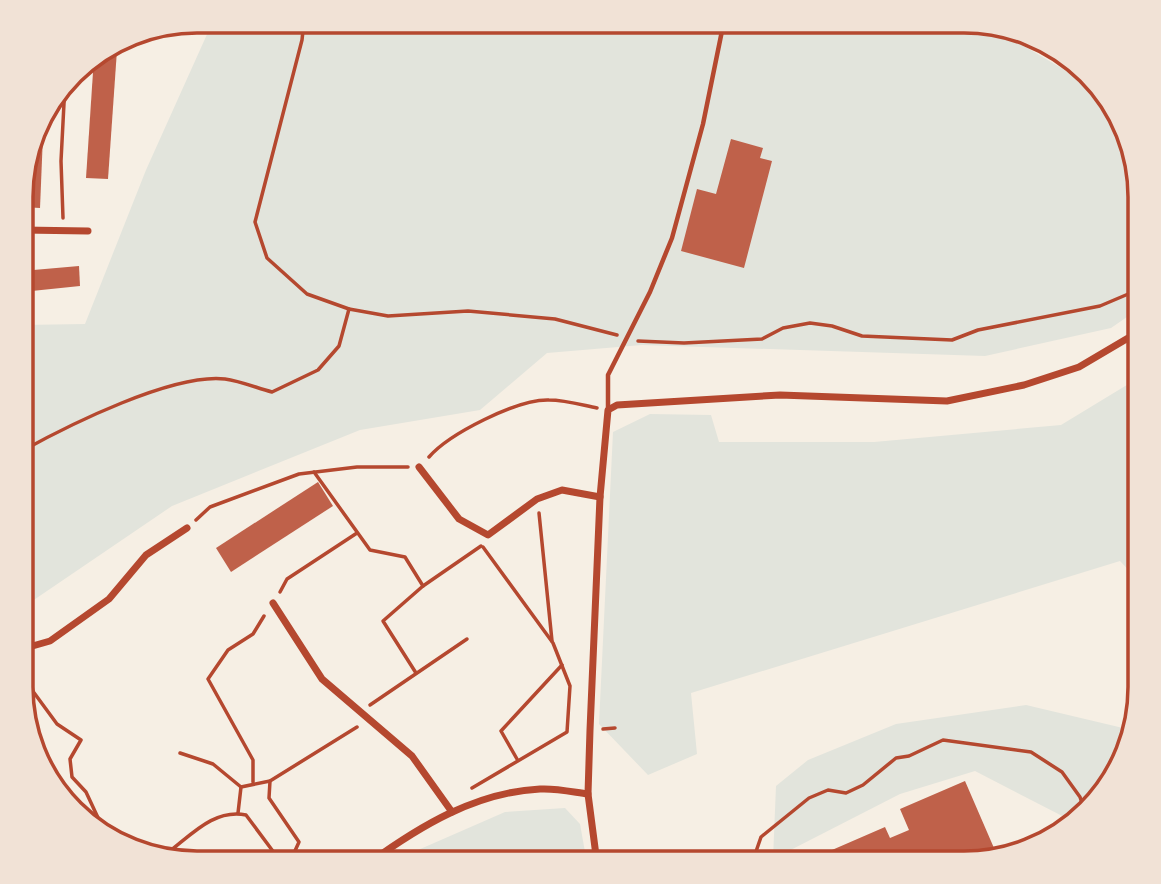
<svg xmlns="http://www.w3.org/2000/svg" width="1161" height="884" font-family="'Work Sans',sans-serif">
<rect width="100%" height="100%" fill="#f6efe4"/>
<g fill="#e2e4dc">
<polygon points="213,21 975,21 987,24 1100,91 1122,119 1140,196 1140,308 1111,328 985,356 642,345 547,353 480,410 360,430 172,506 22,608 22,325 85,324 146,170"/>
<polygon points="1140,377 1140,582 1120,561 691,693 697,754 648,775 599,724 613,432 650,414 711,415 719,442 874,442 1061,425"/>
<path d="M1026 705 1123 728 1130 738C1122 772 1100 801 1072 821L975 771 900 794 773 859 776 786 808 760 896 724Z"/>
<polygon points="565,808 580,824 587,863 395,863 402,857 505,812"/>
</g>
<g fill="#bf614a">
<polygon points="107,49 117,50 108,179 86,178 94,57"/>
<polygon points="44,111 40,208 22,207 23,173"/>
<polygon points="731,139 763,148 760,158 772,161 744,268 681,251 697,189 716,194"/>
<polygon points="79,266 80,286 22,292 22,271"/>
<polygon points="318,482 333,506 231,572 216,548"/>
<polygon points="23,706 40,730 31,736 28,723"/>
<polygon points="965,781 997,855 965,863 802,863 885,827 890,838 909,830 900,809"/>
</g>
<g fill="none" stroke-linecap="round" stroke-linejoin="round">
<g stroke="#b5482f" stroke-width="3.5">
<polyline points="304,21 302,40 255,222 267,258 307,294 349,309 388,316 468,311 555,319 617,335"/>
<polyline points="63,218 61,161 65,84"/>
<polyline points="638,341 684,343 762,339 783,328 810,323 832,326 862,336 952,340 978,330 1100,306 1140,289"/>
<path d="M22 451C69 425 173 373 225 379 240 381 257 388 272 392L318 370 339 346 349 309"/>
<path d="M429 457C449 434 517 399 549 400 565 400 582 405 597 408"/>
<polyline points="314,472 370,550 405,557 423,586"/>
<polyline points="539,513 552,641"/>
<polyline points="196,520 210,507 299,474 357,467 408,467"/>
<polyline points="280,592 287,579 357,533"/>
<polyline points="416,673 383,621 423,586 481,546"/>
<polyline points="21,675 57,724 81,740 70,759 72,777 86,792 106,835"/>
<polyline points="370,705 467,639"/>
<polyline points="603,729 615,728"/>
<polyline points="180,753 213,764 241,787"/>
<polyline points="517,759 501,731 562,665"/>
<polyline points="270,781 269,798 299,842 294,853"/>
<polyline points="253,782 253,760 208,679 228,650 253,634 264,616"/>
<polyline points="472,788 567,732 570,686 553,643 483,547"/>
<polyline points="238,813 241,787 270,781 357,727"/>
<path d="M162 857C188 839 212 808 246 815L278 858"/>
<polyline points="752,863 761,837 809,798 828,790 846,793 863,785 896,758 909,756 943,740 1031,752 1062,772 1080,797 1085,812"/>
</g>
<g stroke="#b5482f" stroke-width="4.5">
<polyline points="608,410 608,375 650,292 672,238 703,124 724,21"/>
<polyline points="290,861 290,863"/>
</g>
<g stroke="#b5482f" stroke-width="7">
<polyline points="22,230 88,231"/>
<polyline points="419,467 459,519 488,535 537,499 562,490 600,497"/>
<polyline points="273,603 322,679 412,756 452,812"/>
<polyline points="22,649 50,641 109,599 146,555 187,528"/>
<path d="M369 863C420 826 476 792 540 789 556 788 573 792 588 794"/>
<polyline points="597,863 588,794 590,730 600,497 608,410 617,405 780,395 947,401 1024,385 1079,367 1140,331"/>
</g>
</g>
<path d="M0 0H1161V884H0ZM197 33H964A164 164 0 0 1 1128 197V687A164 164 0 0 1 964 851H197A164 164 0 0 1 33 687V197A164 164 0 0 1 197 33Z" fill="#f1e2d6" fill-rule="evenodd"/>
<path fill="none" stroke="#b5482f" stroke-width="3.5" d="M197 33H964A164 164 0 0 1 1128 197V687A164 164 0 0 1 964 851H197A164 164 0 0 1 33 687V197A164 164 0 0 1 197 33Z"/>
</svg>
